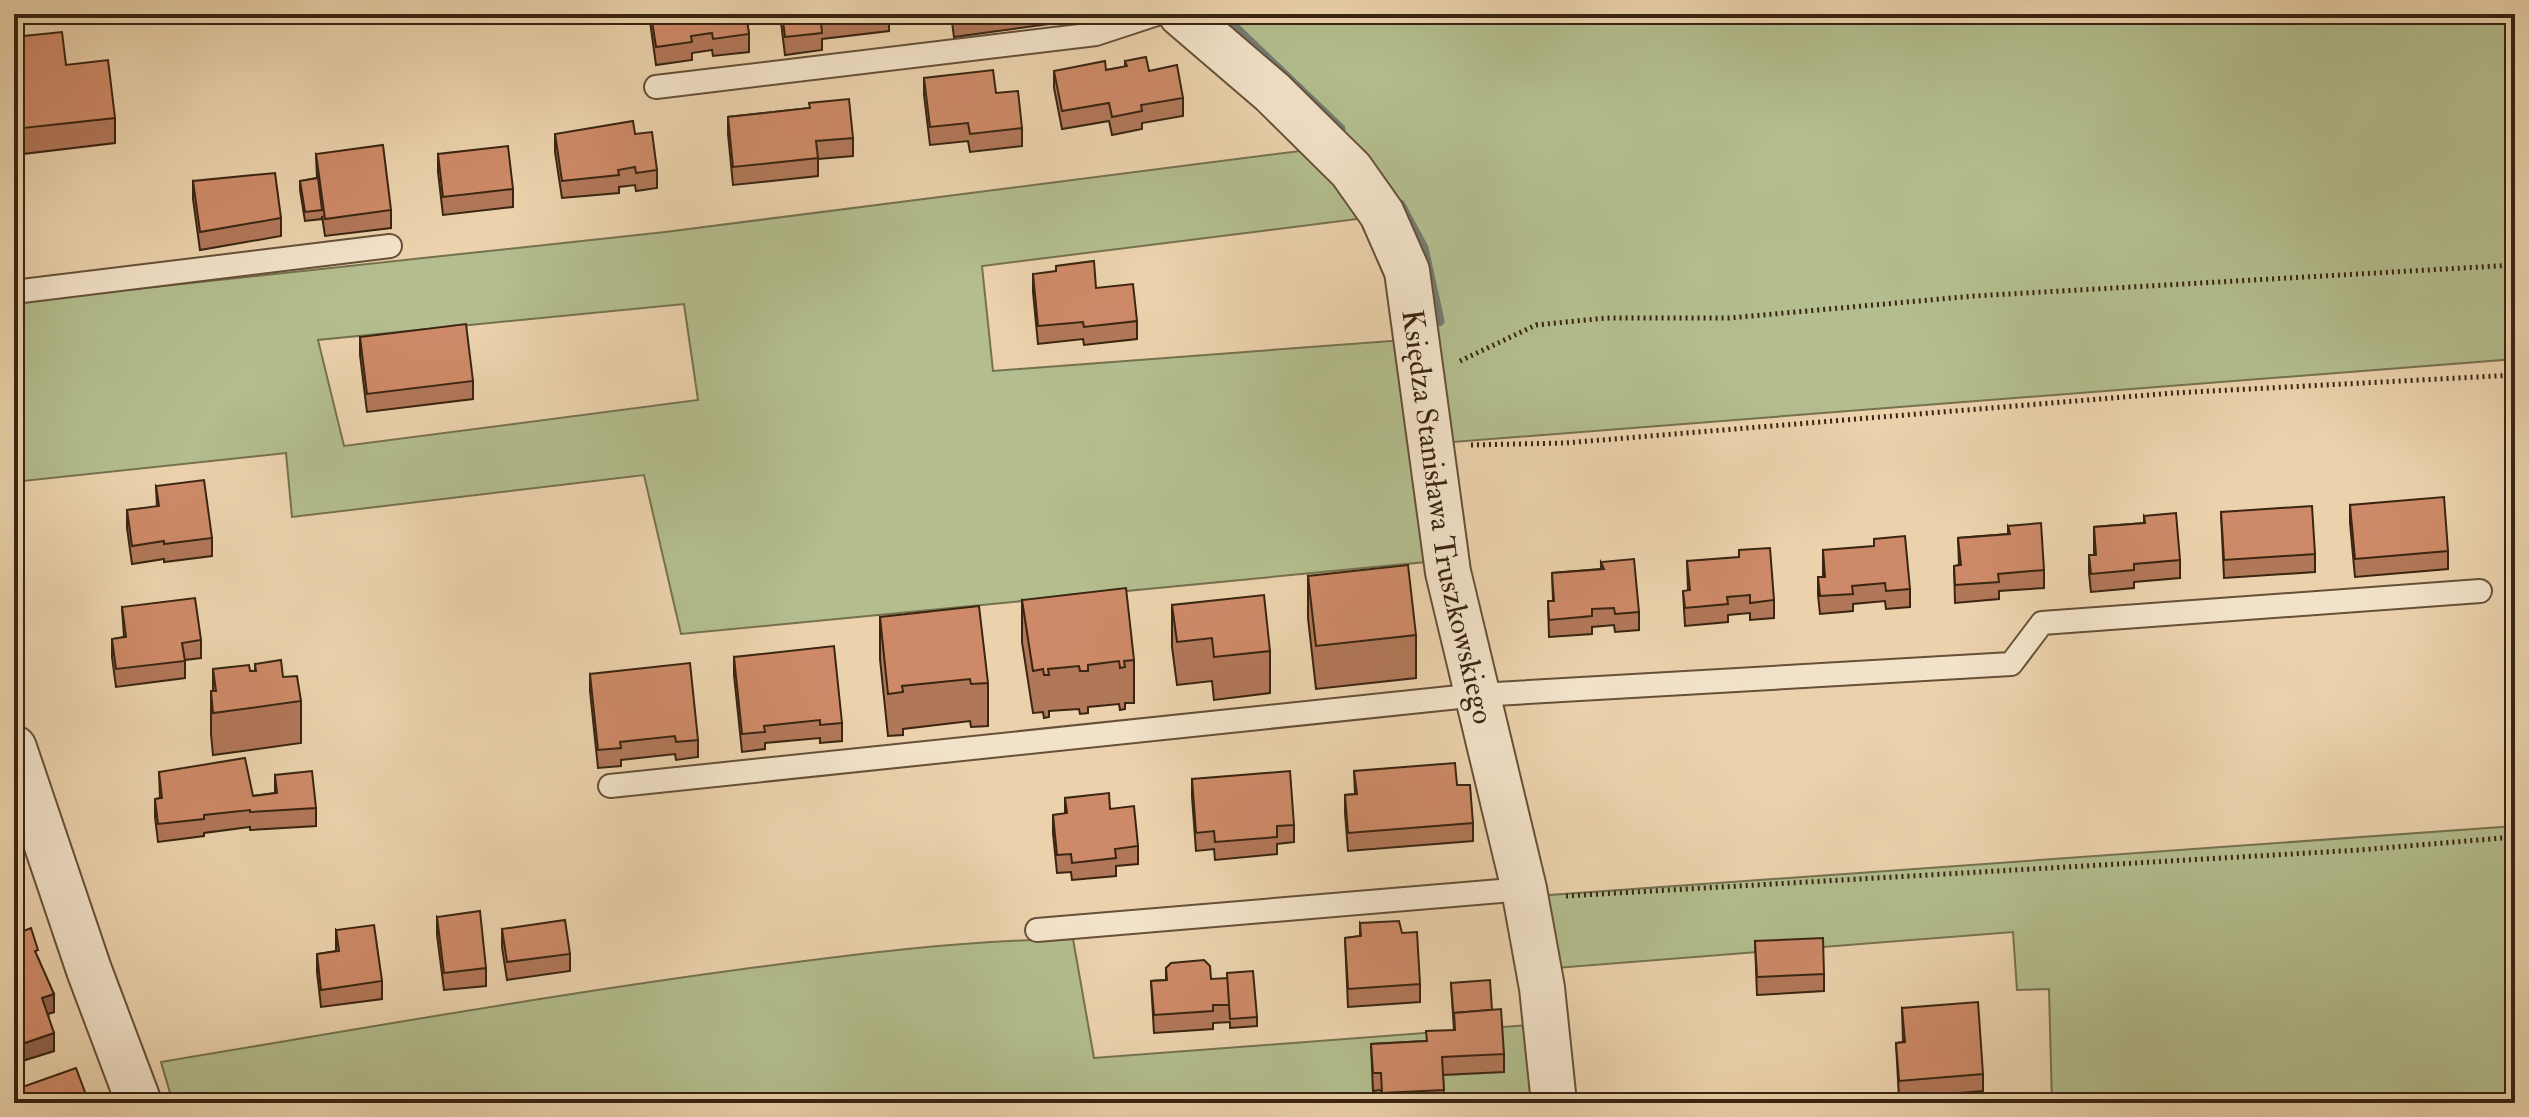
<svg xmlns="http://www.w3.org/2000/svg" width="2529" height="1117" font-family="'IM FELL Double Pica',serif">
<rect width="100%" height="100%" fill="#ebd2ac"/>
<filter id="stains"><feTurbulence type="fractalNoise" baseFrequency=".0025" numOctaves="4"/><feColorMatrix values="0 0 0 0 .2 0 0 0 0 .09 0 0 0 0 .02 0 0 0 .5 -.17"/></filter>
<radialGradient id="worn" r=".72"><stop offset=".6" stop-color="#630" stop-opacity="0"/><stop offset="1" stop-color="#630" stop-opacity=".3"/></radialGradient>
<g fill="#b3bd8d" stroke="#76714f" stroke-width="2" fill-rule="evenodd">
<polygon points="1205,14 2515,14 2515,359 1453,442 1424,286"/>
<path d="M1308 150 1365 218 982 266 993 371 1404 340 1426 562 681 634 644 475 292 517 286 453 14 482V302L665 232ZM684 304 698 400 344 446 318 340Z"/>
<polygon points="2515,826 2515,1103 2052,1103 2049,989 2017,990 2013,932 1556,968 1536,896"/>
<path d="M1073 939 1094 1058 1530 1025 1531 1103H173L161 1062C353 1030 544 996 736 970 848 955 960 940 1073 939Z"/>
</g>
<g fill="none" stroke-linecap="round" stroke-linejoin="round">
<g stroke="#747b72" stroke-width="11">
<polyline points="1220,14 1340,129"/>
<polyline points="1400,205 1423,248 1439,321"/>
</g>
<defs>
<g id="service">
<polyline points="656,87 1096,34 1157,14"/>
<polyline points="14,292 390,246"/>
<polyline points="610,786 1478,695 2011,664 2042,623 2480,591"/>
<polyline points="1037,930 1524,889"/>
</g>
<g id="minor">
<path id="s1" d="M1181 14 1272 92 1351 170 1382 214 1407 271 1448 572 1524 889 1542 988 1554 1103"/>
<polyline points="14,748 89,970 139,1103"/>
</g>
</defs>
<use href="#service" stroke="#665038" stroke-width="26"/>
<use href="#minor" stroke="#665038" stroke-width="48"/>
<g stroke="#392511" stroke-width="5" stroke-dasharray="2 4" stroke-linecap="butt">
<polyline points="1460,361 1536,325 1606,318 1729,318 1974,296 2515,265"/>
<polyline points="1471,445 1565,443 2173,393 2515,375"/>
<polyline points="1566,896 2360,850 2515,837"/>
</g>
<use href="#service" stroke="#f2e2c9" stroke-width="22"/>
<use href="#minor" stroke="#f2e2c9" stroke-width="44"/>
</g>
<g fill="#b17759" stroke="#392511" stroke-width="2">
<polygon points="649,14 746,14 749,34 749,52 713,56 712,50 692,53 692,60 656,65"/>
<polygon points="780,14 889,14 889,31 822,39 822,50 785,55"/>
<polygon points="951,14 1072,14 1072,21 954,37"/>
<polygon points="1353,14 1371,14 1371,16 1354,18"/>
<polygon points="14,37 66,65 115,118 115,143 14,155"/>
<polygon points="1125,61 1149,71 1183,98 1183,116 1142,123 1142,129 1112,135 1109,121 1062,129 1054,88 1054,71 1106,70 1125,67"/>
<polygon points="924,78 996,93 1022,128 1022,146 970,152 968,141 930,145 924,95"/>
<polygon points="809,108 853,138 853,156 818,159 818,176 733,185 728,134 728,117"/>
<polygon points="555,134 635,134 657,170 657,188 636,191 635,185 619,187 619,193 562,198 555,152"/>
<polygon points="316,154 391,210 391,228 325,236 322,216 322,219 305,221 300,190 300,181 317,178"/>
<polygon points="438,154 513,189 513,207 443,215 438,172"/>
<polygon points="193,181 281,218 281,236 200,250 193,199"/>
<polygon points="1033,274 1096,288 1137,321 1137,339 1084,345 1083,339 1038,344 1033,292"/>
<polygon points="360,337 473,381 473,399 367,412 360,355"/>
<polygon points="156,486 212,538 212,556 164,562 164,559 132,564 127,528 127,510 157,507"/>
<polygon points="2350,505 2448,551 2448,569 2355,577 2350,523"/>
<polygon points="2221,512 2315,554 2315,572 2224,578"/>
<polygon points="2144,516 2180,560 2180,578 2134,582 2134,588 2091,592 2089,573 2089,555 2094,555 2094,527 2144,523"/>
<polygon points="2008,526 2044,570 2044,588 1999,591 1999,599 1955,603 1954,566 1959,565 1958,538 2008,534"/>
<polygon points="1823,550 1910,589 1910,607 1886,609 1885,601 1853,604 1853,611 1820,614 1818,595 1818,577 1823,577"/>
<polygon points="1687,561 1774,600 1774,618 1750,620 1750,613 1728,615 1728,622 1685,626 1683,591 1688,591"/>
<polygon points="1601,562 1639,612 1639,630 1615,632 1614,625 1592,627 1592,634 1549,637 1548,601 1553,601 1552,573 1601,569"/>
<polygon points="1308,576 1416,635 1416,678 1316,689 1308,618"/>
<polygon points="1022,600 1134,660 1134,703 1125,703 1125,709 1120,710 1119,704 1088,707 1088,713 1080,714 1079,709 1049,711 1049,717 1044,718 1043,712 1033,713 1022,642"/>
<polygon points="1172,605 1270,651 1270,693 1214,700 1212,681 1177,685 1172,647"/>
<polygon points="122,607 201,640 201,658 185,660 185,678 116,687 112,657 112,639 124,637"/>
<polygon points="880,617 988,683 988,726 971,727 970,721 903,729 903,735 888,736 880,659"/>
<polygon points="734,657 842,723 842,741 820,743 820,738 765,743 765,749 742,752 734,675"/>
<polygon points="255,664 283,677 301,701 301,743 213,755 211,734 211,691 213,691 213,669 255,671"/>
<polygon points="590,674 698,740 698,757 676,760 675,754 621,760 621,766 598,768 590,691"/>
<polygon points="1354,771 1457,785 1473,823 1473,841 1348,851 1345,813 1345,795 1355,794"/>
<polygon points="159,772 253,796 275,793 275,775 316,808 316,826 250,830 250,827 204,833 204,836 158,842 155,817 155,799 160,798"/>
<polygon points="1192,779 1294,825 1294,842 1277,844 1277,854 1215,860 1214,849 1196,851 1192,797"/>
<polygon points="1065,798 1110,809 1138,846 1138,864 1116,866 1116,876 1072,880 1071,872 1057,873 1053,833 1053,815 1065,814"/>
<polygon points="437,917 486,968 486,986 444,990 437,935"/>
<polygon points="1360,923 1420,984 1420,1002 1348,1007 1345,938 1360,936"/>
<polygon points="502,929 570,954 570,971 507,980 502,947"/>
<polygon points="336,930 382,981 382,999 321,1007 317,972 317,954 336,951"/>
<polygon points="14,933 38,958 54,1012 48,1014 54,1051 19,1062 14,1046"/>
<polygon points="1755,941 1824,974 1824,991 1757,995"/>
<polygon points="1166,968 1211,979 1257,1017 1257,1026 1230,1028 1230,1021 1230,1022 1213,1023 1213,1029 1154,1033 1151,981 1166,980"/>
<polygon points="1451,983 1492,1010 1504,1054 1504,1072 1443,1075 1444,1103 1382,1103 1381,1090 1373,1091 1371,1044 1426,1041 1454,1030"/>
<polygon points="1902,1008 1983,1074 1983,1091 1899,1098 1896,1043 1903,1042"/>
</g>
<g fill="#906149" stroke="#392511" stroke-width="2">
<polygon points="17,873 17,891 14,892 14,874"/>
<polygon points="54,994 54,1012 42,1016 42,998"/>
<polygon points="54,1033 54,1051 19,1062 19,1045"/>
</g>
<g fill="#ce8a68" stroke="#392511" stroke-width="2">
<polygon points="651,14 746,14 749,34 713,39 712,33 691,36 692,42 656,47"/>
<polygon points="782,14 881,14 821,22 822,33 785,37"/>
<polygon points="62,32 66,65 108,60 115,118 14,129 14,37"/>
<polygon points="1146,57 1149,71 1177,65 1183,98 1141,105 1142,111 1112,117 1109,103 1062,111 1054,71 1105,61 1106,70 1127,66 1125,61"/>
<polygon points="993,70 996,93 1018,91 1022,128 970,134 968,123 930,127 924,78"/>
<polygon points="849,99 853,138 816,141 818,158 733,167 728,117 810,108 809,103"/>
<polygon points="633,121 635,134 652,132 657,170 636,173 635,167 618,170 619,175 562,181 555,134"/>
<polygon points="383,145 391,210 325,219 316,154"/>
<polygon points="508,146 513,189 443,197 438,154"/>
<polygon points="275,173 281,218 200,232 193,181"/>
<polygon points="318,178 322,210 305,212 300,181"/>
<polygon points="1094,261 1096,288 1133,284 1137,321 1084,327 1083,322 1038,326 1033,274 1056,271 1056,266"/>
<polygon points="466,324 473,381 367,394 360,337"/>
<polygon points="204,480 212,538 164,544 164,541 132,546 127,510 159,506 156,486"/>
<polygon points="2444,497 2448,551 2355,559 2350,505"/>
<polygon points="2312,506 2315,554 2224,560 2221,512"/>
<polygon points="2176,513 2180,560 2134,564 2134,570 2091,574 2089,555 2096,555 2094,527 2145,523 2144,516"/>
<polygon points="2041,523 2044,570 1998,574 1999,582 1955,585 1954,566 1961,565 1958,538 2010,534 2008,526"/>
<polygon points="1905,536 1910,589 1886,591 1885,583 1852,586 1853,594 1820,596 1818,577 1825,577 1823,550 1874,546 1874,539"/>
<polygon points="1770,548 1774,600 1750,603 1750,595 1727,597 1728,604 1685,608 1683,591 1690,590 1687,561 1739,557 1739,550"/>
<polygon points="1634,559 1639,612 1615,614 1614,608 1592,609 1592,616 1549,620 1548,601 1554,601 1552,573 1604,569 1601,562"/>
<polygon points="1408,565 1416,635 1316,646 1308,576"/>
<polygon points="1126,588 1134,660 1124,661 1125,667 1120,668 1119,661 1088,665 1088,671 1080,671 1079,666 1048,669 1049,675 1044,675 1043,669 1033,671 1022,600"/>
<polygon points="1264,595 1270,651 1214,657 1212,638 1177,642 1172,605"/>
<polygon points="195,598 201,640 182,643 185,661 116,669 112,639 126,637 122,607"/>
<polygon points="979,606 988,683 971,684 970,679 902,686 903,692 888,694 880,617"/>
<polygon points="834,646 842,723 820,725 820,720 764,726 765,732 742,734 734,657"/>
<polygon points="281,660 283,677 297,676 301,701 213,713 211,691 216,691 213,669 249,665 250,671 256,671 255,664"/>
<polygon points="690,663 698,740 676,742 675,736 620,742 621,748 598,750 590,674"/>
<polygon points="245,758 253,796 277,793 275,775 312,771 316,808 250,812 250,810 204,815 204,819 158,824 155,799 162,798 159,772"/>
<polygon points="1455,763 1457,785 1470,785 1473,823 1348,833 1345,795 1357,794 1354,771"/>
<polygon points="1290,771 1294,825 1277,826 1277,837 1215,842 1214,831 1196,833 1192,779"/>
<polygon points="1109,793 1110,809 1134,806 1138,846 1115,849 1116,858 1072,863 1071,854 1057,855 1053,815 1067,813 1065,798"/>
<polygon points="480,911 486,968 444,973 437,917"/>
<polygon points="565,920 570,954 507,962 502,929"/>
<polygon points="1399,921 1402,933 1417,932 1420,984 1348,989 1345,938 1361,936 1360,923"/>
<polygon points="374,925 382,981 321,990 317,954 339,951 336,930"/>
<polygon points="31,928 38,950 35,951 54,994 42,998 54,1033 19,1045 14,1028 14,933 16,934"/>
<polygon points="1823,938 1824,974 1757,977 1755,941"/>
<polygon points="1204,960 1210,966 1211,979 1228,978 1230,1005 1213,1005 1213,1011 1154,1015 1151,981 1167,980 1166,968 1171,963"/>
<polygon points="1253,971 1257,1017 1230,1019 1227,973"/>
<polygon points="1490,980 1492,1010 1454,1013 1454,1021 1451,983"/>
<polygon points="1978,1002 1983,1074 1899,1081 1896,1043 1905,1042 1902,1008"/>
<polygon points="1501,1009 1504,1054 1442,1057 1444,1090 1382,1093 1381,1073 1373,1073 1371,1044 1427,1041 1426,1031 1455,1030 1454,1013"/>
<polygon points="76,1068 89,1103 14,1103 14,1090"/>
</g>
<g text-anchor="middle" stroke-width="6" stroke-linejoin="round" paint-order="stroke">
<g font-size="30" fill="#392511" stroke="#f2e2c9">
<text dy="10" stroke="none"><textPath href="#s1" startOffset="596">Księdza Stanisława Truszkowskiego</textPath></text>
</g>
</g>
<rect width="2529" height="1117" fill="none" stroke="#ebd2ac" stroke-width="48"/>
<rect x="16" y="16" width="2497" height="1085" fill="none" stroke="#392511" stroke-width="4"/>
<rect x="24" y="24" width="2481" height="1069" fill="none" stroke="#392511" stroke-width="2"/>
<rect width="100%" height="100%" filter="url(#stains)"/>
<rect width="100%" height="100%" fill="url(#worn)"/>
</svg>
